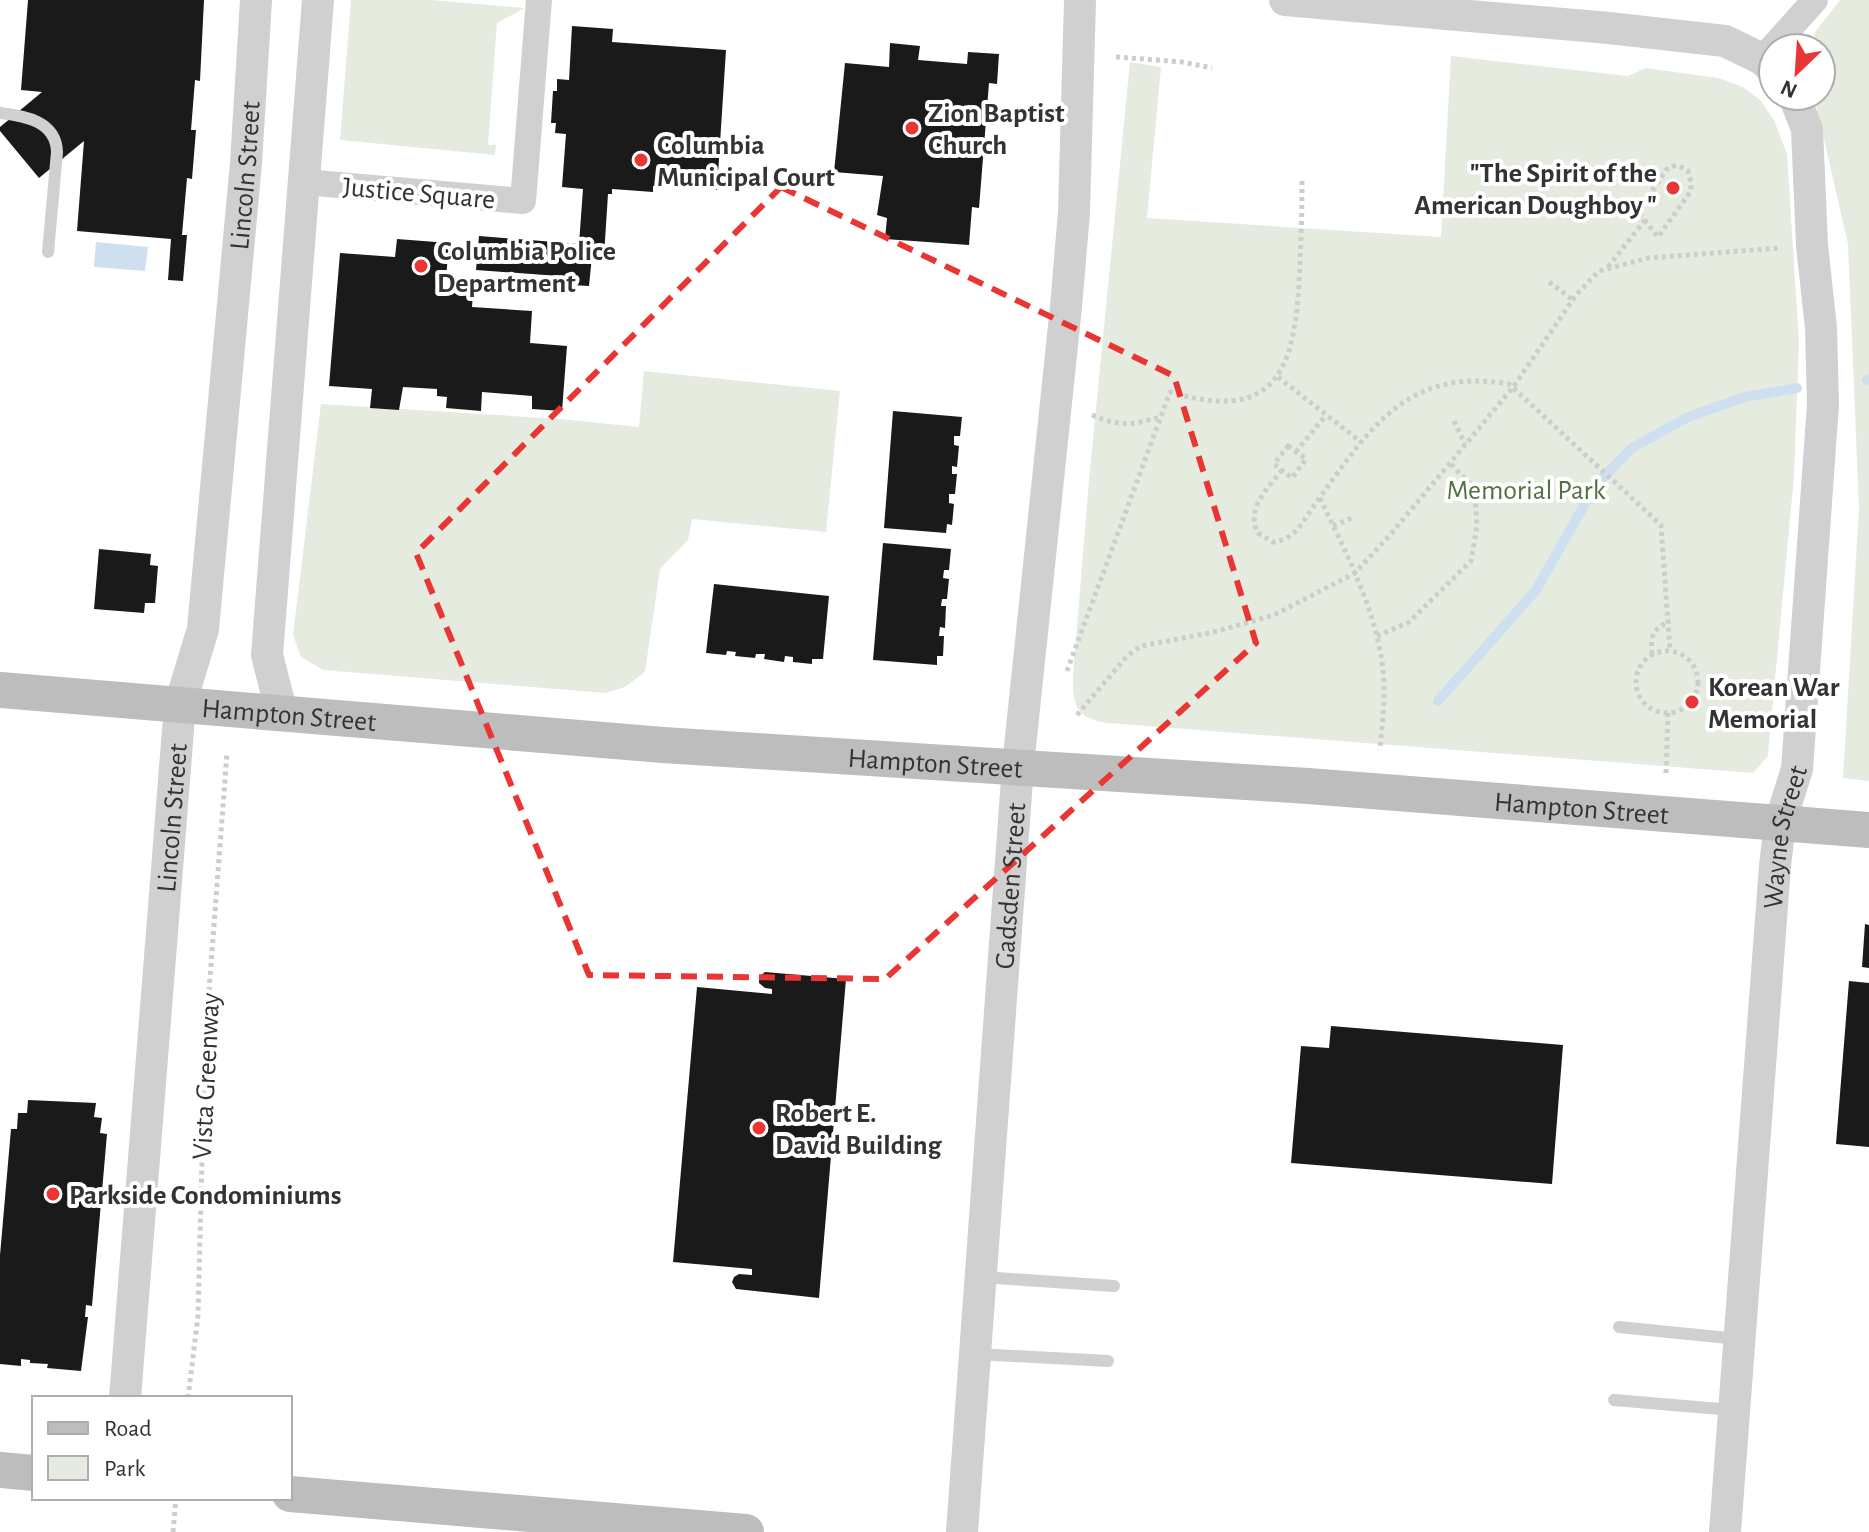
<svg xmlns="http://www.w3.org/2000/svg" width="1869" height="1532" font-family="'Alegreya Sans',sans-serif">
<rect width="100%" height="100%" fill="#fff"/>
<g fill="#e5ecdf">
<polygon points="351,0 431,0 525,8 497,23 488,145 496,145 495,155 340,140"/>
<polygon points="1840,0 1869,0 1869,781 1843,778 1859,508 1848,244 1814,96 1821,96 1821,48 1812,48 1815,32"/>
<path d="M1451 56 1628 76 1646 68 1718 78 1743 87 1760 100 1774 120 1787 154 1799 342 1794 476 1769 744 1768 756 1753 773 1108 723C1077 719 1072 705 1073 676L1089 480 1130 62 1161 67 1147 218 1441 237Z"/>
<polygon points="644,371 840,391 826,532 692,519 688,540 660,569 645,672 625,687 605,693 323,670 301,657 293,635 321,404 560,419 639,427"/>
</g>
<polygon fill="#cee0ef" points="96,242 148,247 145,271 94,267"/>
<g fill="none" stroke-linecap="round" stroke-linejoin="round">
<g stroke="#cee0ef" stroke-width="10">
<polyline points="1867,380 1869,379"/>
<polyline points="1438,701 1536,590 1595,486 1632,448 1688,417 1745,397 1797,388"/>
</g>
</g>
<g fill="#1a1a1a">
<polygon points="28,0 204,0 200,81 195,80 191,130 196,130 192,179 187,178 182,235 187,235 183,281 168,280 171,239 77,231 84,141 39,178 0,131 0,127 42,92 21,90"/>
<polygon points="572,26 613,29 612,42 726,50 717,190 653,186 653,192 612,189 612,194 608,194 604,256 592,256 589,286 572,285 572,277 476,270 479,236 579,244 583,189 562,187 566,134 555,133 556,123 551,123 553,91 557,91 557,79 569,80"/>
<polygon points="890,43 920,46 918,60 967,64 968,52 999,54 997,84 989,83 979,208 972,207 969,245 885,239 887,218 877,215 883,176 834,172 845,63 889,67"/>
<polygon points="397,239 449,243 445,290 473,293 472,307 532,311 530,343 567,346 562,411 532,409 532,396 482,392 481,411 446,408 447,397 437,396 437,389 403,387 399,410 370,408 372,389 329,386 340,253 395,257"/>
<polygon points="893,411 962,417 960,436 954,436 954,445 959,446 957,467 952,466 952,474 957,474 955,494 949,494 949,503 954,504 952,525 947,524 946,533 884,528"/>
<polygon points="883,543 951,549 949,570 944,570 943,578 949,579 947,599 942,599 941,606 946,606 945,628 940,627 939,636 944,636 943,656 937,656 937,665 873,660"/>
<polygon points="99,549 151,554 150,565 158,566 155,603 145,603 144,613 94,609"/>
<polygon points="714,584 829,596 823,659 812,659 812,664 793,662 793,657 785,656 784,662 764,659 765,654 756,654 755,658 735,656 736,652 727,651 726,655 706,653"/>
<polygon points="1865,924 1869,925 1869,968 1862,967"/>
<polygon points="765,972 846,979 819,1298 736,1289 732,1282 734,1277 739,1274 752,1275 752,1269 673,1262 697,987 772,994 772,989 765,988 759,983 759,977"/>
<polygon points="1849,981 1869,983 1869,1147 1836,1144"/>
<polygon points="1331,1026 1563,1045 1552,1184 1291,1163 1301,1046 1329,1048"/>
<polygon points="28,1100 96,1103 94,1117 102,1118 100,1133 107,1134 92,1306 86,1305 85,1317 88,1317 81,1371 47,1368 48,1364 30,1363 30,1360 21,1359 21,1366 0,1364 0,1255 11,1129 17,1129 18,1113 27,1113"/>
</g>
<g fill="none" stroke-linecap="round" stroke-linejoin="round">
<g stroke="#cdcdcd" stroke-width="5" stroke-dasharray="4 4" stroke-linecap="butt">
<polyline points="1116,57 1182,62 1212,68"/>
<polygon points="1672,166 1679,166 1688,171 1691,182 1691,191 1658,237 1638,212 1666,170"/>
<polyline points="1608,267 1645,220"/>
<polyline points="1549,282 1573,300"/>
<polyline points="1278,377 1361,442"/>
<path d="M1092 415C1120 427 1132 425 1160 417"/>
<polyline points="1454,421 1465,444"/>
<polygon points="1288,446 1306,459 1292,478 1274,464"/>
<polyline points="1296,452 1326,415"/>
<path d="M1282 470C1268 488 1245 509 1258 533L1273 542C1294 540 1302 523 1313 507 1367 433 1404 366 1509 384L1661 525 1670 651"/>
<path d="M1320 498C1346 554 1376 608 1383 670 1386 697 1382 724 1380 750"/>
<polyline points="1333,526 1352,518"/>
<polyline points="1377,636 1409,622 1471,561 1477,526 1475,497 1472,486 1450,463"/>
<circle cx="1667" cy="682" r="31"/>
<path d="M1652 654C1650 635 1653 629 1670 621"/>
<path d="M1067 671 1170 392C1271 422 1294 376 1299 283 1301 248 1302 213 1302 178"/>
<polyline points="1077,715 1127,656 1141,646 1214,632 1274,615 1355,573 1390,535 1514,386 1576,295 1599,271 1648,258 1780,248"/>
<polyline points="1666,773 1668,713"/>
<polyline points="188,1398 198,1316 205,1044 227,753"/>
<polyline points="173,1532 176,1498"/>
</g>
<g stroke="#d0d0d0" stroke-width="12">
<path d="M0 113C25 116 56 121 57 152L48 252"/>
<polyline points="981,1277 1114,1286"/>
<polyline points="1619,1327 1738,1339"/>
<polyline points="977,1354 1108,1361"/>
<polyline points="1614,1400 1732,1410"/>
</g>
<g stroke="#d0d0d0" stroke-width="26">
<polyline points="1762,59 1815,0"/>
<polyline points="304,182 523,201 539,0"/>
</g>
<g stroke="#d0d0d0" stroke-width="32">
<polyline points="1285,0 1609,28 1725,41 1762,59 1773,70"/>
<polyline points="282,714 267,655 318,0"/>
<path id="s1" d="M125 1398 180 705 203 629 246 163 256 0"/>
<path id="s2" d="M962 1532 1018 766 1066 307 1074 212 1080 0"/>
<path id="s3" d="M1725 1532 1775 866 1780 823 1797 769 1823 404 1821 328 1812 245 1807 129 1794 96"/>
</g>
<g stroke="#bdbdbd" stroke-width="36">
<path id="s4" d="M0 690 663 745 1308 786 1869 830"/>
<polyline points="0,1470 34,1473"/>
<polyline points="290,1494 746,1532"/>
</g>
</g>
<path fill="none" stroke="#e93635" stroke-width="6" stroke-dasharray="16 10" stroke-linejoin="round" d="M781 187 1174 376 1256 643 885 979 589 975 416 553Z"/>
<g fill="#e93635" stroke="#fff" stroke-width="3">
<circle cx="912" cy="128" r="8"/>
<circle cx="641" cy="160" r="8"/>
<circle cx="1673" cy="188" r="8"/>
<circle cx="421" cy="266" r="8"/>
<circle cx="1692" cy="702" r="8"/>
<circle cx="759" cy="1128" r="8"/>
<circle cx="53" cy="1194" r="8"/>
</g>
<g text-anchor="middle" stroke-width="8" stroke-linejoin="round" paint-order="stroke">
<g font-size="28" font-weight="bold" fill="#333" stroke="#fff" text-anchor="start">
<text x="928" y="122">Zion Baptist<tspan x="928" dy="32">Church</tspan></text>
<text x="657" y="154">Columbia<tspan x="657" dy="32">Municipal Court</tspan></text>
<text x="1657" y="182" text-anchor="end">"The Spirit of the<tspan x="1657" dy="32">American Doughboy "</tspan></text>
<text x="437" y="260">Columbia Police<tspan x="437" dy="32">Department</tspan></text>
<text x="1708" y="696">Korean War<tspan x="1708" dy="32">Memorial</tspan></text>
<text x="775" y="1122">Robert E.<tspan x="775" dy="32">David Building</tspan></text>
<text x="69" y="1204">Parkside Condominiums</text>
</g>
<g font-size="28" fill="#333" stroke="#fff">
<text dy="10" stroke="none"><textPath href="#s1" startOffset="1230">Lincoln Street</textPath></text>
<text transform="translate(419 192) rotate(5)" y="10">Justice Square</text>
<text dy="10" stroke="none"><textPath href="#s4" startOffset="290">Hampton Street</textPath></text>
<text dy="10" stroke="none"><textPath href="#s4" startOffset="938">Hampton Street</textPath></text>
<text dy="10" stroke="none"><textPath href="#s4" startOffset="1586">Hampton Street</textPath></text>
<text dy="10" stroke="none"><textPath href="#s1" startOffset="582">Lincoln Street</textPath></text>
<text dy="10" stroke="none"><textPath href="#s3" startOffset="698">Wayne Street</textPath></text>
<text dy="10" stroke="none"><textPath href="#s2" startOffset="648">Gadsden Street</textPath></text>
<text transform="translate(205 1076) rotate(-87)" y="10">Vista Greenway</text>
</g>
<g font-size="28" fill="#52713e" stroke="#fff">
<text x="1526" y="499">Memorial Park</text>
</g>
</g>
<rect x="32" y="1396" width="260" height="104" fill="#ffffff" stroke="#adadad" stroke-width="2"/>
<rect x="48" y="1422" width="40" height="12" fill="#bdbdbd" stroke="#adadad" stroke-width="2"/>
<text x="104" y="1436" font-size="24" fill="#333333">Road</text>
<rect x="48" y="1456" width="40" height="24" fill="#e5ecdf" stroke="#adadad" stroke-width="2"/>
<text x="104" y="1476" font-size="24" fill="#333333">Park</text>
<g transform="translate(1797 72) rotate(205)"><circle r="38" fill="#ffffff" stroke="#adadad" stroke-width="2"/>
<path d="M0-6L14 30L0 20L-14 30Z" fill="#e93635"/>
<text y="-12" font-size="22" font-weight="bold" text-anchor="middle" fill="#333333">N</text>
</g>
</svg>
